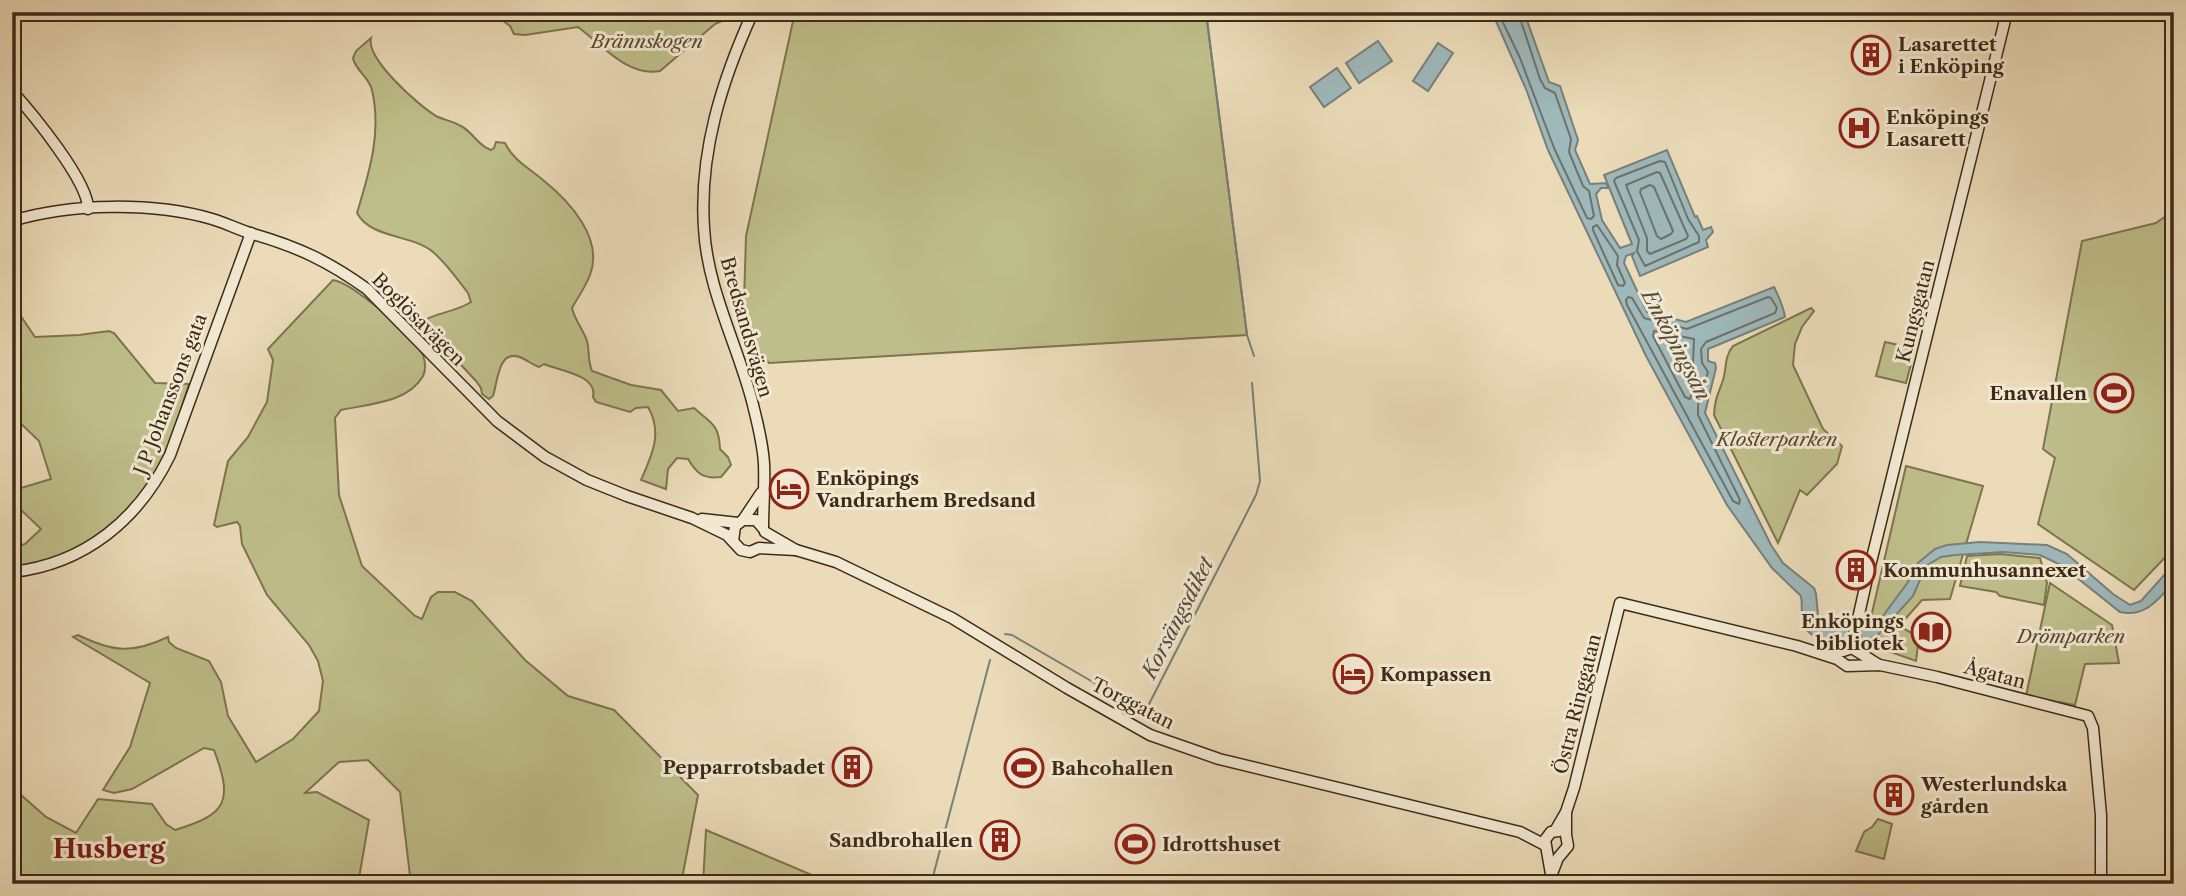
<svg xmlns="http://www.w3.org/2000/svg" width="2186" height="896" font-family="'Libre Caslon Text',serif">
<rect width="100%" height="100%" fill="#ebdbb9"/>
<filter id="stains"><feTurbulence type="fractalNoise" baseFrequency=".00286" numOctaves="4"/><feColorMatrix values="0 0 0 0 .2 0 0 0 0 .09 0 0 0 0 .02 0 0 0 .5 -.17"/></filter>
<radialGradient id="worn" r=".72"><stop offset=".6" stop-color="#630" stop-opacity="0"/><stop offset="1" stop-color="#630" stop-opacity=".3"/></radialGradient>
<g fill="#bebe8a" stroke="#7e7450" stroke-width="2">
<path d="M491 12H742L715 24 660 71C628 77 602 45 578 27L525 35 514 34 510 26Z"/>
<polygon points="795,12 1206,12 1247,335 769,363 753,345 744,302 746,236"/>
<path d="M371 38C366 59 418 105 436 116 444 120 453 121 461 126 473 132 478 146 491 150L494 148 496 142 505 143C513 160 529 168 543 180 569 201 604 238 590 275 586 286 578 297 572 308 575 321 583 329 587 341 590 352 587 358 592 371L631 385 661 390 678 411 694 408C712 424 719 424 720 449L728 457 731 465 721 477C703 479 697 474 688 459L677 458 668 469 666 489 641 480C652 455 663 433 648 407L636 408 630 412 596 402 593 397C598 375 560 371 544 364L539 367C533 365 530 362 524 359 498 345 498 381 493 396L489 399 482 394 481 388 476 381 421 322C437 312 456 312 471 302L468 293C458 280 446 263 433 252 412 234 371 239 357 213 369 173 382 133 372 90 369 77 355 70 353 58L356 51Z"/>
<polygon points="2166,216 2174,216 2174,548 2134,590 2038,524 2055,458 2043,449 2082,241 2156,223"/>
<path d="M333 280C353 283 414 336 423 355 425 361 426 370 423 376 408 403 368 404 341 410L335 418 339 495 362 566 415 616 422 619 431 597 438 592H455L472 601 525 660 568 696 614 710 698 795 681 884H411L400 792 368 760 339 762 305 793 317 792 369 820 358 884H12V787L46 817 76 833 98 799 152 804 166 824 175 830C228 814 233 801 214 750L204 748 132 789 114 793 103 790 130 747 150 683 73 637 78 635C113 652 132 654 168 637L169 642 176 648 209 661 221 682 228 716 256 762 293 739 319 711 323 681 318 661 309 645 267 595 242 544 240 526 237 522 217 527 214 525 228 461 248 437 267 402 273 360 268 349Z"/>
<path d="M12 303 35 337 79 335 109 331 114 333 155 383 189 384C180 411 173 441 159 466 130 520 74 561 12 567V548L25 544 41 529 17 506 21 488 51 479 39 441 16 419 12 406Z"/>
<path d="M1811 308 1814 311 1802 327 1795 344 1793 365 1823 429 1842 446 1837 464 1807 495 1800 490 1778 543 1714 415C1715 398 1718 395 1723 380 1727 367 1724 357 1733 346Z"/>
<path d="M1885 342C1919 349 1914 352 1906 383L1876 376Z"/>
<polygon points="1906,466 1983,486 1950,599 1922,600 1899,626 1919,637 1916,661 1865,643"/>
<polygon points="2000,554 2040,558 2047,583 2044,605 2000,596 1996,592 1960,586 1967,556"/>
<polygon points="2050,583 2112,625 2119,663 2085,664 2075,705 2026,696"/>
<polygon points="1878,819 1892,824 1884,859 1856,851 1864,832 1872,827"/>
<polygon points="706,830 833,884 703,884"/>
</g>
<g fill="#9eb8bb" stroke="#778079" stroke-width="2">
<path d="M1486 12H1524L1549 82 1560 86 1578 140 1575 150 1590 184 1606 183 1608 188H1601L1596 194 1602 220 1620 248 1632 244 1604 175 1667 150 1695 217 1697 216 1703 230 1711 227 1713 232 1706 240 1708 247 1640 276 1632 256 1634 253 1626 256 1624 263 1647 312 1686 322 1774 287C1779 297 1783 305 1785 317L1708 349V361L1715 363 1716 368 1705 413 1771 545 1783 563 1814 588 1816 594 1818 615 1824 625 1877 624 1908 582 1918 563 1935 549 1947 545 1980 542 2047 545 2067 554 2113 594 2130 605 2141 601 2174 564V582C2159 599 2145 618 2120 612L2061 565 2040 555 2004 552 1955 555 1941 557 1926 566 1913 596 1877 636C1858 643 1813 647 1804 625 1800 615 1803 606 1801 596L1772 568 1727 505 1646 356 1548 150 1526 89 1495 19Z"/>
<polygon points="1378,41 1392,61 1359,83 1346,63"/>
<polygon points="1438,43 1453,53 1428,91 1413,81"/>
<polygon points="1337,68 1351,88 1324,107 1310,87"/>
</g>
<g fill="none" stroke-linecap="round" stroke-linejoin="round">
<g stroke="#6e7269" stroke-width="2">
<polyline points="1498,12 1520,58 1554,148 1587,218 1591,219 1594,216 1589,191 1583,186 1569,152 1571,139 1555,93 1545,88 1540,79 1518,12"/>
<polygon points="1660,161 1665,162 1688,219 1699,236 1699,242 1645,266 1637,251 1639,240 1614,181 1616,178"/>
<polygon points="1657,172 1660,173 1688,236 1686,239 1650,254 1647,251 1647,238 1626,185"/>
<polygon points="1650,185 1654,187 1673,231 1671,234 1661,239 1657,236 1640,192 1641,189"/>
<polygon points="1597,225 1618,256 1617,265 1625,283 1623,286 1618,285 1593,230 1593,227"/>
<polygon points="1628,297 1632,298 1644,318 1687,329 1768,297 1771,298 1777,308 1775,313 1706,342 1701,349 1702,363 1708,372 1698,405 1698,415 1740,500 1739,504 1733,501 1627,305 1626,300"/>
<polygon points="1654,331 1694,339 1693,363 1698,374 1690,399 1685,397 1653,336"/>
</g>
<g stroke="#778079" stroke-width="2">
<polyline points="1206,12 1247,335 1254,356"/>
<polyline points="1005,634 1012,635 1143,711 1147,708 1256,495 1260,481 1252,383"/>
<polyline points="931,884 990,660"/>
</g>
<defs>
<g id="secondary">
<path d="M753 12C722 80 699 152 704 228 707 288 737 344 752 401 757 421 763 443 764 464 765 485 763 506 763 528"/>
<path d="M12 91C31 112 89 182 88 209"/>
<path d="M12 221C71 203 153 202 212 219 226 223 239 230 253 234 298 247 328 261 367 289L497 421 545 457 587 480 627 496 692 518 727 535 741 550 750 552 759 548 796 550"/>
<polyline points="702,519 738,523"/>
<polyline points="743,520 761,493"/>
<polyline points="765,532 796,550 836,562 952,618 1067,688 1150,735 1219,759 1520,832 1545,845"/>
<polyline points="733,541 735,526 743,520 756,520 763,528"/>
<path d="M12 572C85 564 139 519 170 455L251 233"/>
<polyline points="1857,651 1855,632 1868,574 2007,12"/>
<polyline points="1825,652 1843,651 1852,648 1879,665"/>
<polyline points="1555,831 1566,812 1574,788 1620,603 1797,646 1837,659 1847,666 1880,665 1937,677 2088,716 2093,728 2101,815 2101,884"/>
<polyline points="1551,874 1545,840 1551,832 1559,831"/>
<polyline points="1548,884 1558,858 1568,846 1566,835 1566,813"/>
<polyline points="2165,884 2174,880"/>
</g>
</defs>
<use href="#secondary" stroke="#3d2b17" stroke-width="13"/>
<use href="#secondary" stroke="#f2e8d2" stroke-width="10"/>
</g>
<defs>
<symbol id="building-ring" viewBox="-11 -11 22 22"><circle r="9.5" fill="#f2e8d2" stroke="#8f2418" stroke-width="1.5"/><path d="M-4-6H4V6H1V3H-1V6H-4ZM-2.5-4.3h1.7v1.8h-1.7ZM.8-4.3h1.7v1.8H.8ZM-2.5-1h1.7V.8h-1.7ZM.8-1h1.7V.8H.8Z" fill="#8f2418"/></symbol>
<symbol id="hospital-ring" viewBox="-11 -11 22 22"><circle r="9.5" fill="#f2e8d2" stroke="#8f2418" stroke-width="1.5"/><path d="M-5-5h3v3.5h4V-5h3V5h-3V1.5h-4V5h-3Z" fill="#8f2418"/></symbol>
<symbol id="stadium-ring" viewBox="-11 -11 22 22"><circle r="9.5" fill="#f2e8d2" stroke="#8f2418" stroke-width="1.5"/><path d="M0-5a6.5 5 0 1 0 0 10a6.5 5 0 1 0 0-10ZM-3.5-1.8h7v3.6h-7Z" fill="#8f2418"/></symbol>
<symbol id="hotel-ring" viewBox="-11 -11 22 22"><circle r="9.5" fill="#f2e8d2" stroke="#8f2418" stroke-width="1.5"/><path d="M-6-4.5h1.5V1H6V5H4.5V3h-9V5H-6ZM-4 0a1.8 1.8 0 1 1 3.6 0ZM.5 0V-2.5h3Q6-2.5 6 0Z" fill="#8f2418"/></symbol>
<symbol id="library-ring" viewBox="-11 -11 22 22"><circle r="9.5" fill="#f2e8d2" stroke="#8f2418" stroke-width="1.5"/><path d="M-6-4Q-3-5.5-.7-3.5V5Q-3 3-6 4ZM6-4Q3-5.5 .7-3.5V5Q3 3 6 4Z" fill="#8f2418"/></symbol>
</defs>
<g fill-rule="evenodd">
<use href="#building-ring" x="1849" y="33" width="44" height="44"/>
<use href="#hospital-ring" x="1837" y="106" width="44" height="44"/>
<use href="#stadium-ring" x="2092" y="371" width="44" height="44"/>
<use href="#hotel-ring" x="767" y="467" width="44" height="44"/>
<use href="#building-ring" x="1834" y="548" width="44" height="44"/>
<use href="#library-ring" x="1909" y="610" width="44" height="44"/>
<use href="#hotel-ring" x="1331" y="652" width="44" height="44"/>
<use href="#building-ring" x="830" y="745" width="44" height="44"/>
<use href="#stadium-ring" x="1002" y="746" width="44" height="44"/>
<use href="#building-ring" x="1872" y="773" width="44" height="44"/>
<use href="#building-ring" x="978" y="818" width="44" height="44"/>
<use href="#stadium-ring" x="1113" y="822" width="44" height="44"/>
</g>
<g text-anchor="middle" stroke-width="6" stroke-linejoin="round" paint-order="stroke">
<g font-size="19" font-style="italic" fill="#57482e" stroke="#f2e8d2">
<text x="647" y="48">Brännskogen</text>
<text x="1777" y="446">Klosterparken</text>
<text x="2071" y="643">Drömparken</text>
</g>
<g font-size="19" font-weight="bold" fill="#3d2b17" stroke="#f2e8d2" text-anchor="start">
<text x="1898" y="51">Lasarettet<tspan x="1898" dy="22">i Enköping</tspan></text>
<text x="1886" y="124">Enköpings<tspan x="1886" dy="22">Lasarett</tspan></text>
<text x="2087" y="400" text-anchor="end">Enavallen</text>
<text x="816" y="485">Enköpings<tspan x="816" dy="22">Vandrarhem Bredsand</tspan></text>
<text x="1883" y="577">Kommunhusannexet</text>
<text x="1904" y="628" text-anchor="end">Enköpings<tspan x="1904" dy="22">bibliotek</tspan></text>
<text x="1380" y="681">Kompassen</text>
<text x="825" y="774" text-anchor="end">Pepparrotsbadet</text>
<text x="1051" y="775">Bahcohallen</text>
<text x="1921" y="791">Westerlundska<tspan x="1921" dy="22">gården</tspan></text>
<text x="973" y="847" text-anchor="end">Sandbrohallen</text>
<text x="1162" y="851">Idrottshuset</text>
</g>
<g font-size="19" fill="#3d2b17" stroke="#f2e8d2">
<text transform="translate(1915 311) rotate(-76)" y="7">Kungsgatan</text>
<text transform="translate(419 319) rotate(45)" y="7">Boglösavägen</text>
<text transform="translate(747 327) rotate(74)" y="7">Bredsandsvägen</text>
<text transform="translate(170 394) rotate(-69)" y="7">J P Johanssons gata</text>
<text transform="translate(1995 674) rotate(15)" y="7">Ågatan</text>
<text transform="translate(1133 703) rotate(27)" y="7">Torggatan</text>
<text transform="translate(1577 704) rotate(-76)" y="7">Östra Ringgatan</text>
</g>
<g font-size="21" font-style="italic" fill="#554e40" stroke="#f2e8d2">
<text transform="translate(1676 345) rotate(62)" y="7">Enköpingsån</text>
<text transform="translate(1178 618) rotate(-63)" y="7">Korsängsdiket</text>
</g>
<g font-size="26" font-weight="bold" fill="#7a1f14" stroke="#f2e8d2">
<text x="109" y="858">Husberg</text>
</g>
</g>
<rect width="2186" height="896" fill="none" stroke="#ebdbb9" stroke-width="42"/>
<rect x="14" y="14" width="2158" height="868" fill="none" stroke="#3d2b17" stroke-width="3.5"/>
<rect x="21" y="21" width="2144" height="854" fill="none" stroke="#3d2b17" stroke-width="2"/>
<rect width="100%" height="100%" filter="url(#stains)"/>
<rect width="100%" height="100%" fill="url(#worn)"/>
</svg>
